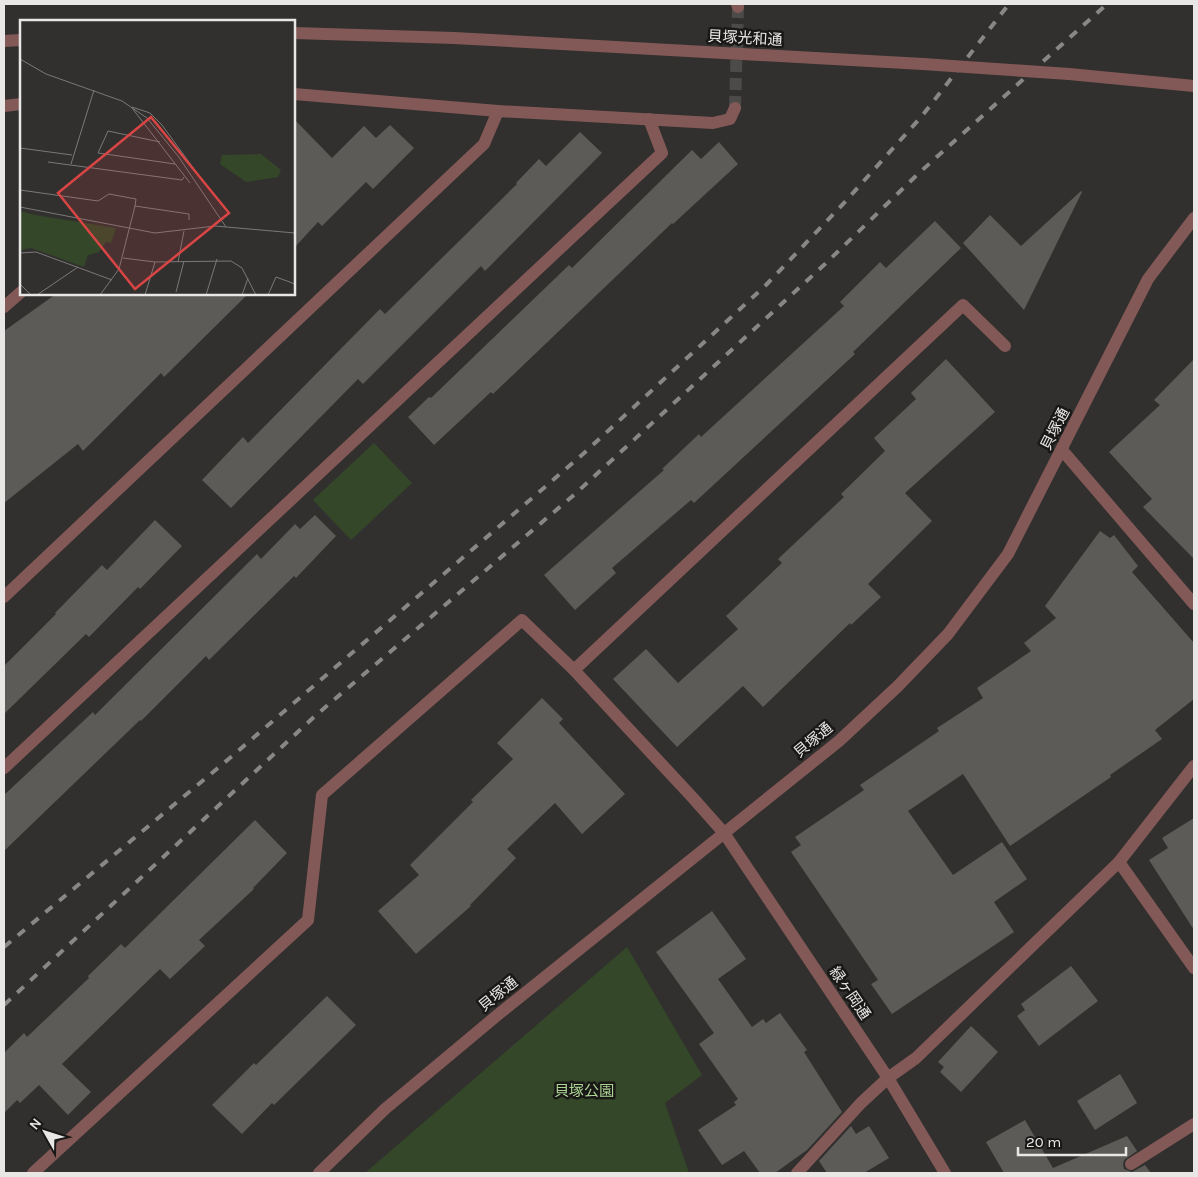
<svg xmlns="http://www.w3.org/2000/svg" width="1198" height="1177" font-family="Karla,'Noto Sans JP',sans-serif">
<rect width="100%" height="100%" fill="#31302e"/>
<g fill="#344728">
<polygon points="374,443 412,483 351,540 313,500"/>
<polygon points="627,947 702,1075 665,1103 689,1173 365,1173"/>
</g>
<g fill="#5c5b58">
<polygon points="294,119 332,158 364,126 376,138 390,125 414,148 373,189 366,182 322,226 318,222 294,248"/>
<polygon points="580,132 602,153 485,271 481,266 363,384 358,379 231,508 202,480 243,437 248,443 380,309 385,314 517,184 516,183 539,159 546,166"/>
<polygon points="719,142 738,164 673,224 672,223 493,394 491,392 434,445 408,417 429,397 431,398 569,265 572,268 692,150 701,159"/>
<polygon points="1081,191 1082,192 1024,310 963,243 990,215 1021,246"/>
<polygon points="935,221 961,248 853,352 855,354 694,503 691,500 612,568 616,573 575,610 544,575 664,470 662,469 699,434 701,437 844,306 840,302 880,262 886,268"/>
<polygon points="56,294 248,294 164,377 161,373 83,451 78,444 4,503 4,331"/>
<polygon points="946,359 995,412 905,493 932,521 868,584 881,597 851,625 850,623 763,707 743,686 677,747 613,679 646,649 678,683 738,629 726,616 782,563 778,559 844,497 841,494 885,451 874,438 916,399 911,393"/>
<polygon points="1194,359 1194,559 1143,507 1152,499 1109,452 1160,405 1154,400"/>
<polygon points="315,515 336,536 296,578 294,576 209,660 206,656 141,721 140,720 4,851 4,795 93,712 95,715 257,554 261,559 295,524 300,529"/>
<polygon points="155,520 182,546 140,589 138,587 89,637 86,634 4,714 4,666 56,614 55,613 102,565 107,570"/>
<polygon points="1100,531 1110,538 1114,535 1138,566 1132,572 1194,643 1194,699 1155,730 1162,739 1110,775 1111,777 1010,846 963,774 908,811 953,875 1002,842 1027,879 994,902 1014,932 892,1014 871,984 878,980 791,852 801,845 795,837 864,790 860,785 939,731 937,728 983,698 977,688 1031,651 1024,643 1056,618 1045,606"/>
<polygon points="542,698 563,719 559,723 625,794 582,834 555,803 507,849 516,858 470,905 471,906 416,954 378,911 419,875 410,865 473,802 471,800 513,759 497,743"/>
<polygon points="1194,818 1194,930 1149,860 1168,848 1162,838"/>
<polygon points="255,820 287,853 253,888 254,889 199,940 205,946 170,979 160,969 62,1064 91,1092 68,1115 39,1085 20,1103 17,1100 4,1113 4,1053 24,1033 27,1037 89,978 88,976 121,944 125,948"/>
<polygon points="712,911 746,959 718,979 752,1027 763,1019 766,1023 780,1013 807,1050 804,1052 842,1112 807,1150 775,1173 760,1173 744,1151 722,1165 698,1130 736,1105 734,1102 738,1099 699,1044 714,1033 656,952"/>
<polygon points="1071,966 1098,1001 1039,1046 1017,1016 1025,1010 1021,1004"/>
<polygon points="327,996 356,1025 274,1105 272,1103 242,1134 212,1105 254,1063 256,1065"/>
<polygon points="971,1026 998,1052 961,1092 940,1072 944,1067 938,1062"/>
<polygon points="1120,1074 1137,1103 1095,1130 1077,1101"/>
<polygon points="1025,1120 1053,1168 1127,1136 1137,1151 1124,1160 1123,1165 1124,1169 1132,1172 1145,1165 1151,1173 1004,1173 986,1142"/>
<polygon points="851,1126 856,1134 869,1126 889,1158 864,1173 827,1173 819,1161"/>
</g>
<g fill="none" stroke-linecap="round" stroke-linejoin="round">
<polyline stroke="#4c4b4a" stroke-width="12" stroke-dasharray="12 6" stroke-linecap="butt" points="735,108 738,7"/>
<g stroke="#835957" stroke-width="12">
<polyline points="737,4 738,7"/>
<polyline points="294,33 454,38 923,64"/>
<polyline points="4,41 21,40"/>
<polyline points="1069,74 1194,86"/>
<polyline points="294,94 498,111 713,123 730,119 735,108"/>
<polyline points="4,106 21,104"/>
<polyline points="4,307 21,292"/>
<polyline points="1062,450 1194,604"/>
<polyline points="4,597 484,144 498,111"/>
<polyline points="574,670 693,798 724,833 888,1078 945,1173"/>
<polyline points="4,768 662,153 649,119"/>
<polyline points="1119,862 1194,968"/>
<polyline points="1131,1164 1194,1124"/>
<polyline points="33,1173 308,920 322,795 522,620 574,670 963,305 1005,346"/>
<polyline points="319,1173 385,1109 500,1013 839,741 898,686 948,634 1008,554 1148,279 1194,218"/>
<polyline points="797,1173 861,1103 888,1078 916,1058 1119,862 1194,766"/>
</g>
<g stroke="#888786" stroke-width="4" stroke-dasharray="9 9" stroke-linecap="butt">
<polyline points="4,947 231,757 538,493 583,454 766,285 844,203 922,116 1009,4"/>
<polyline points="4,1005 315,716 575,494 825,264 919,173 1107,4"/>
</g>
<polyline stroke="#835957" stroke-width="12" points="923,64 1069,74"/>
</g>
<g text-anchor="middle" stroke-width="5" stroke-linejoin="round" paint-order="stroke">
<g font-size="15" fill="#e8e7e6" stroke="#191817">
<text transform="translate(745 38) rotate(3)" y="5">貝塚光和通</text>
<text transform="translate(1055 429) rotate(-63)" y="5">貝塚通</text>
<text transform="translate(813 740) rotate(-40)" y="5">貝塚通</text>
<text transform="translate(850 993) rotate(56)" y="5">緑ヶ岡通</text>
<text transform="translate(498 994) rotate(-39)" y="5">貝塚通</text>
</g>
<g font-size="15" fill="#acd594" stroke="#191817">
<text x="584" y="1096">貝塚公園</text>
</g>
</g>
<g transform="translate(20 20)">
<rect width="275" height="275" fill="#31302e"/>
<path d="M241 134 261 150 258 157 226 162 200 144 202 135ZM0 191 15 195 96 208 91 223 86 222 79 232 68 235 64 247 11 228 0 230Z" fill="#344728"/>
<path fill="none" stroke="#7a7978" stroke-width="1" d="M0 39 26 54 102 81 127 98 158 136 206 207M112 87 130 93 142 105 179 156M112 88 170 163M140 122 88 111 78 133 155 144M0 128 52 135M28 142 162 160 164 157M51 144 74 70M0 170 78 181 89 174 116 179 115 186 169 194V200M0 187 135 213 195 206 275 213M0 233 16 232 92 260M103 238 135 242 211 241 222 248 236 275M158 242 164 211M0 264 11 275M156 272 164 241M17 275 58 247M80 275 99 249 115 186M125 275 135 242M186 275 197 239M222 275 228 258M248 275 256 257 275 264"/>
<path fill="#d94544" fill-opacity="0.15" stroke="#d94544" stroke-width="2.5" d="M131 97 209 193 115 269 38 173Z"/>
<rect width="275" height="275" fill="none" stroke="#e8e7e6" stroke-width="2.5"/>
</g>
<rect width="1198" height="1177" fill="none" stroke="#e8e7e6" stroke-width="10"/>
<g transform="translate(45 1132) rotate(309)" stroke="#191817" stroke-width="4" paint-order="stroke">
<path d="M0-4L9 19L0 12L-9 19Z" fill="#e8e7e6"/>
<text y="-8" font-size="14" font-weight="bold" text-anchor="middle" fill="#e8e7e6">N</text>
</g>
<path d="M1018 1147v8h108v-8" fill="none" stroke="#e8e7e6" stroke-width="2.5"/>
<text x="1026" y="1147" font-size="15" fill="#e8e7e6" stroke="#191817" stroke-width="4" paint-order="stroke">20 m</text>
</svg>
